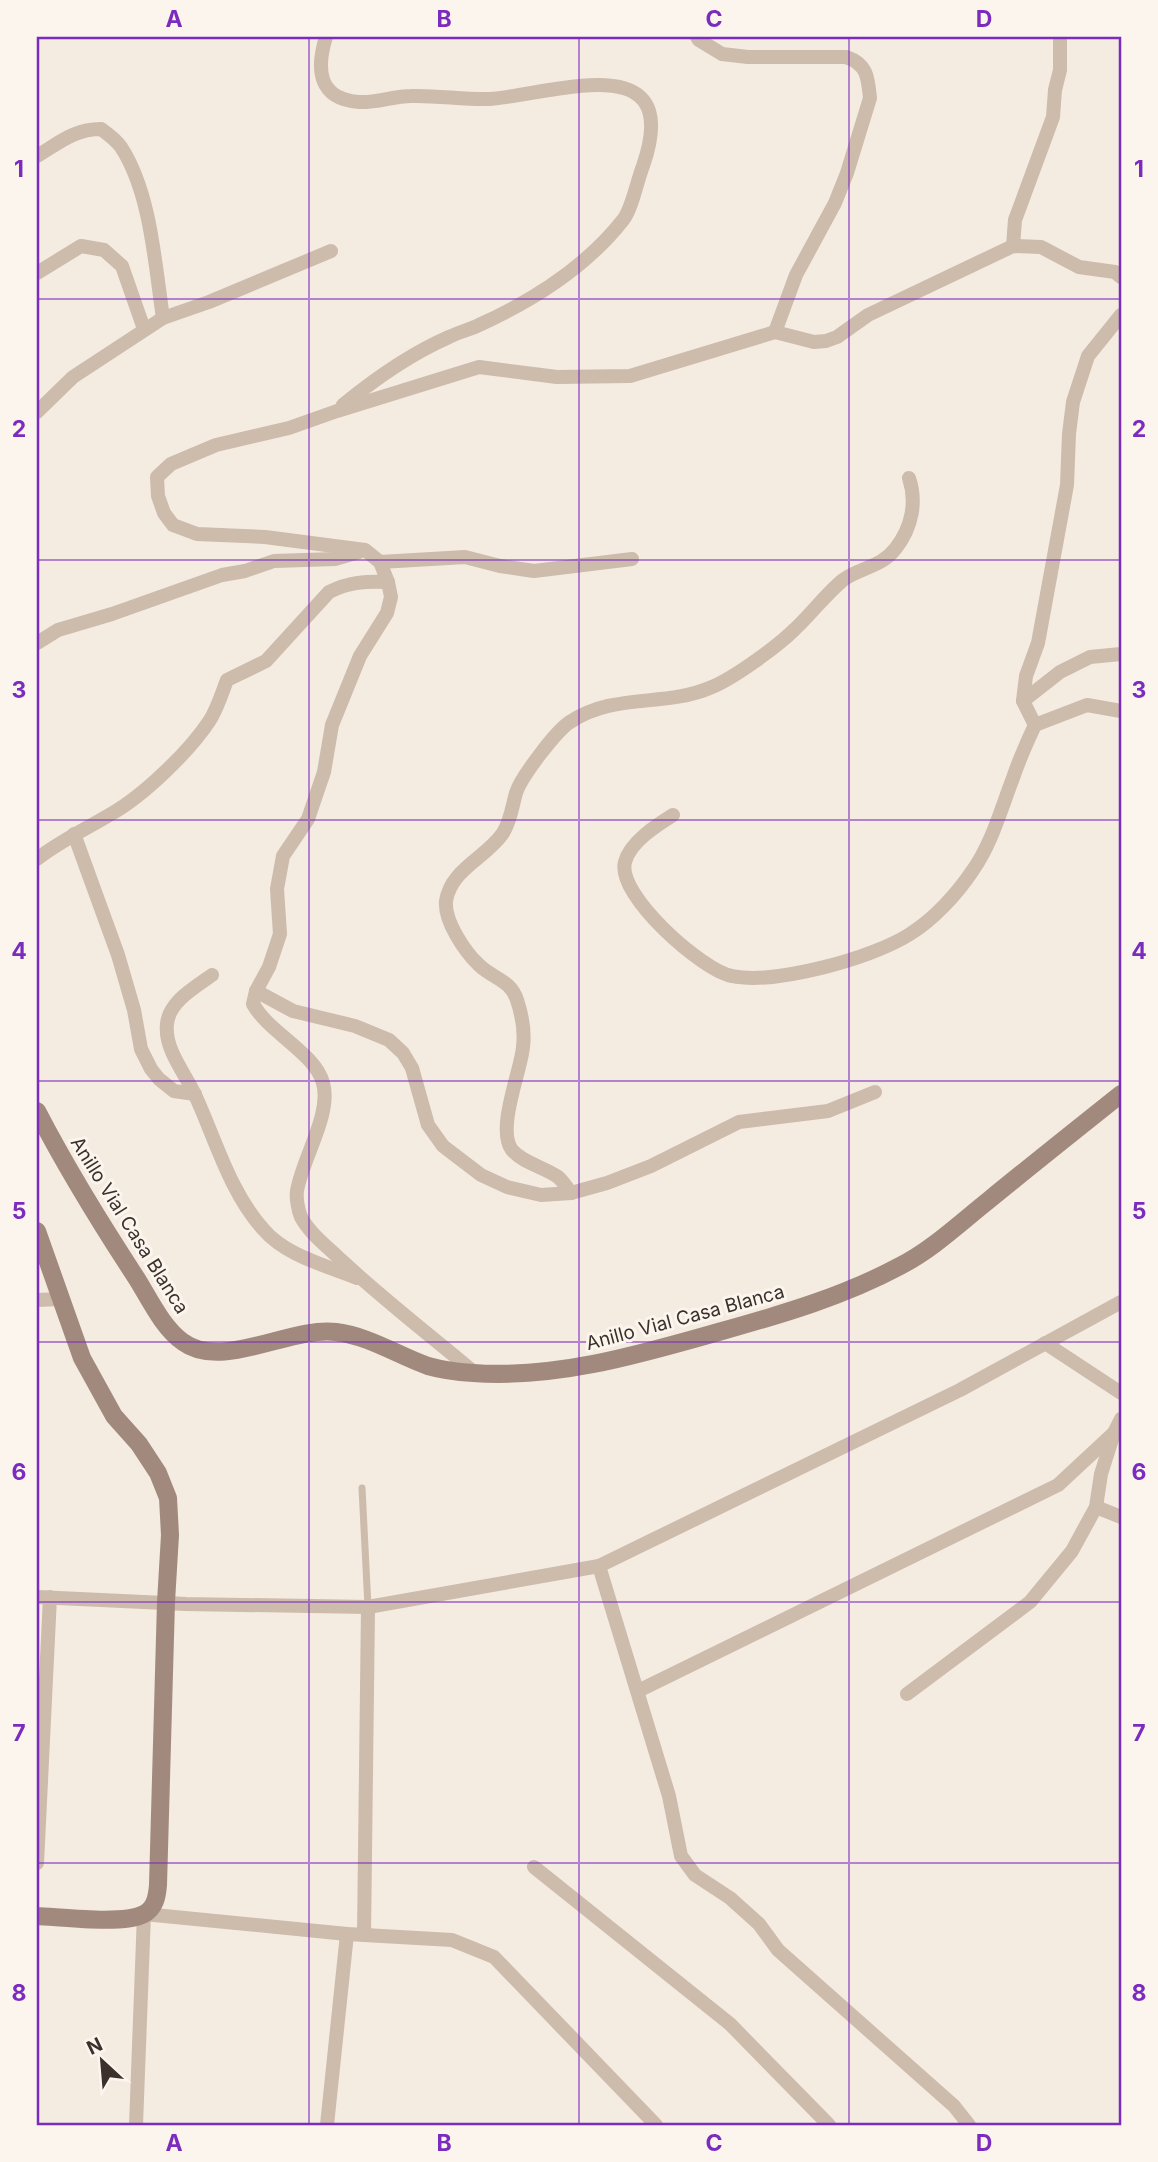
<svg xmlns="http://www.w3.org/2000/svg" width="1158" height="2162" font-family="Inter,sans-serif">
<rect width="100%" height="100%" fill="#f4ebe1"/>
<g fill="none" stroke-linecap="round" stroke-linejoin="round">
<polyline stroke="#cdbbac" stroke-width="7" points="362,1488 368,1607"/>
<g stroke="#cdbbac" stroke-width="14">
<path d="M326 37C316 69 318 99 359 102 376 103 394 96 411 96 437 95 464 100 490 99 554 94 685 45 643 166 637 181 632 209 623 220 586 267 532 301 479 325 469 330 459 332 449 337 410 354 376 378 343 405"/>
<path d="M697 37 699 40 722 54 748 57H846C867 64 868 77 870 98L847 173 835 203 796 275 775 332"/>
<path d="M37 156C59 143 74 129 101 129 108 134 116 140 121 147 151 193 155 265 163 318"/>
<polyline points="1013,246 1015,220 1053,117 1055,90 1060,70 1060,37"/>
<polyline points="37,273 81,246 104,250 122,266 144,329"/>
<polyline points="37,412 73,377 163,318 209,302 331,251"/>
<polyline points="380,562 465,557 500,566 534,571 632,559"/>
<polyline points="37,643 58,630 112,614 222,575 245,571 274,561 335,559 359,552"/>
<polyline points="1023,701 1060,672 1090,657 1121,654"/>
<polyline points="1035,725 1087,705 1121,711"/>
<path d="M673 815C657 825 630 842 625 862 616 895 703 971 732 976 775 985 873 958 910 934 934 919 957 894 973 870 992 843 1001 809 1013 778 1019 760 1027 742 1035 725L1023 701 1026 676 1038 643 1067 485 1069 434 1073 402 1088 356 1121 315"/>
<polyline points="74,834 118,955 134,1010 141,1049 151,1069 159,1079 174,1091 195,1094"/>
<path d="M37 859C60 841 86 829 111 814 143 796 190 751 210 720 217 709 222 693 227 680L266 661 329 592C349 582 366 581 388 582"/>
<path d="M212 975C196 987 169 1001 167 1024 164 1050 186 1074 196 1097 216 1141 230 1192 263 1229 286 1256 325 1265 357 1278"/>
<polyline points="256,991 293,1011 355,1026 389,1040 403,1053 412,1068 428,1125 443,1146 481,1175 507,1187 541,1195 571,1193 607,1183 651,1166 739,1122 828,1111 875,1092"/>
<path d="M571 1193C567 1188 563 1181 558 1177 544 1167 523 1163 512 1150 496 1129 521 1071 523 1047 525 1031 522 1015 517 1000 511 980 492 978 479 965 465 952 444 921 446 901 451 869 486 858 503 833 511 820 512 807 516 793 521 777 556 731 570 722 615 692 664 708 712 687 734 678 778 646 795 629 811 614 825 595 843 580 860 567 881 568 896 548 912 527 917 502 909 478"/>
<polyline points="37,1300 61,1299"/>
<polyline points="1045,1343 1121,1393"/>
<path d="M476 1374C431 1336 384 1300 341 1260 328 1247 310 1234 301 1217 298 1210 296 1198 297 1191 302 1159 332 1114 323 1083 315 1053 269 1033 253 1004L256 991 269 967 280 934 277 889 283 856 308 819 324 772 332 725 360 656 387 613 391 597 388 582 380 562 365 550 265 537 197 534 173 525 164 513 158 496 157 477 171 464 216 445 289 428 337 411 479 367 557 377 630 376 775 332 814 342 826 341 837 337 868 315 1013 246 1041 247 1079 267 1115 272 1121 277"/>
<polyline points="1096,1507 1121,1517"/>
<polyline points="599,1566 669,1796 681,1856 695,1875 730,1898 759,1924 778,1950 954,2106 969,2125"/>
<polyline points="37,1597 186,1604 368,1607 599,1566 960,1390 1121,1302"/>
<polyline points="638,1691 1058,1485 1114,1433"/>
<polyline points="907,1694 1030,1602 1072,1551 1096,1507 1101,1474 1114,1433 1121,1419"/>
<polyline points="37,1863 50,1597"/>
<polyline points="534,1867 730,2024 829,2125"/>
<polyline points="364,1935 368,1607"/>
<polyline points="136,2125 144,1914 347,1934 452,1940 494,1957 656,2125"/>
<polyline points="327,2125 347,1934"/>
</g>
<g stroke="#a18a7d" stroke-width="18">
<path d="M37 1111C67 1169 101 1224 137 1279 150 1300 163 1328 183 1342 222 1371 291 1326 336 1332 369 1336 397 1355 428 1366 442 1370 457 1372 473 1373 558 1379 641 1354 722 1331 783 1314 844 1296 900 1266 933 1249 960 1223 989 1200 1033 1164 1077 1129 1121 1094"/>
<path d="M37 1231 82 1358 114 1416 139 1444 158 1473 168 1498 170 1535 166 1602 158 1885C157 1897 155 1908 144 1914 124 1925 61 1917 37 1916"/>
</g>
</g>
<path fill="none" stroke="#7b2cbf" stroke-width="2" stroke-opacity="0.55" d="M309 37V2125M579 37V2125M849 37V2125M37 299H1121M37 560H1121M37 820H1121M37 1081H1121M37 1342H1121M37 1602H1121M37 1863H1121"/>
<g text-anchor="middle" stroke-width="6" stroke-linejoin="round" paint-order="stroke">
<g font-size="19" fill="#3b302b" stroke="#fbf5ee">
<text transform="translate(130 1225) rotate(58)" y="7">Anillo Vial Casa Blanca</text>
<text transform="translate(685 1317) rotate(-15)" y="7">Anillo Vial Casa Blanca</text>
</g>
</g>
<rect width="1158" height="2162" fill="none" stroke="#fbf5ee" stroke-width="77"/>
<g transform="translate(102 2061) rotate(334)" stroke="#fbf5ee" stroke-width="5" paint-order="stroke">
<path d="M0-5L12 26L0 18L-12 26Z" fill="#3b302b"/>
<text y="-10" font-size="19" font-weight="bold" text-anchor="middle" fill="#3b302b">N</text>
</g>
<rect x="38" y="38" width="1082" height="2086" fill="none" stroke="#7b2cbf" stroke-width="2.5"/>
<g font-size="23" text-anchor="middle" font-weight="bold" fill="#7b2cbf">
<text x="174" y="27">A</text>
<text x="444" y="27">B</text>
<text x="714" y="27">C</text>
<text x="984" y="27">D</text>
<text x="19" y="177">1</text>
<text x="1139" y="177">1</text>
<text x="19" y="437">2</text>
<text x="1139" y="437">2</text>
<text x="19" y="698">3</text>
<text x="1139" y="698">3</text>
<text x="19" y="959">4</text>
<text x="1139" y="959">4</text>
<text x="19" y="1219">5</text>
<text x="1139" y="1219">5</text>
<text x="19" y="1480">6</text>
<text x="1139" y="1480">6</text>
<text x="19" y="1741">7</text>
<text x="1139" y="1741">7</text>
<text x="19" y="2001">8</text>
<text x="1139" y="2001">8</text>
<text x="174" y="2151">A</text>
<text x="444" y="2151">B</text>
<text x="714" y="2151">C</text>
<text x="984" y="2151">D</text>
</g>
</svg>
